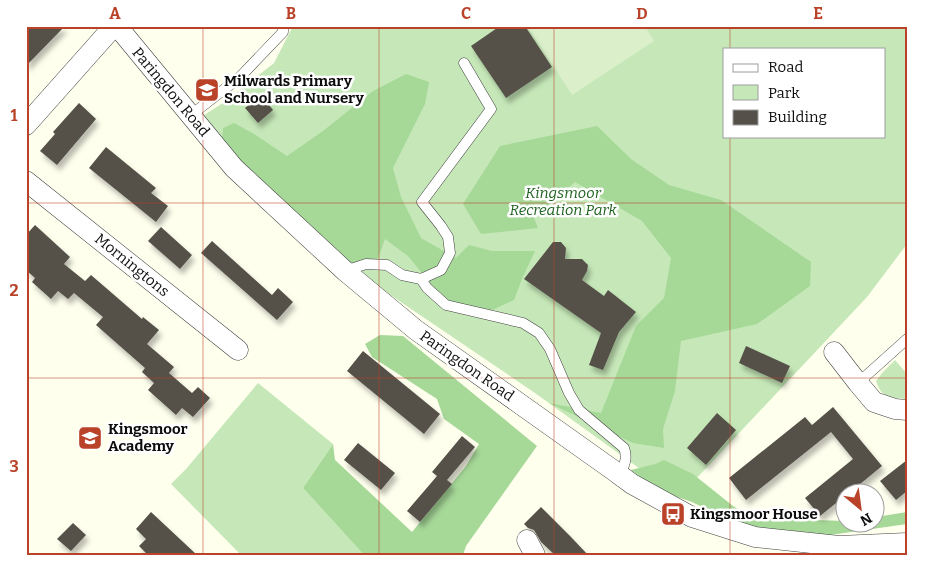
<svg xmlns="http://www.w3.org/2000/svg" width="933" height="581" font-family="Bitter,serif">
<defs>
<filter id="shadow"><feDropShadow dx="3" dy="5.5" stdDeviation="2.5" flood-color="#0004"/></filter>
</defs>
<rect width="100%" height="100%" fill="#feffed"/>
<g fill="#c6e8b8" fill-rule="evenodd">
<path d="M293 26H907V244L867 297 679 497 535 393 364 277 222 147 201 117 223 103 274 63ZM724 49H884V136H724Z"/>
<path d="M895 360 907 374V399C890 397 882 399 876 381L883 372Z"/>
<polygon points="258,383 333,444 303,488 364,555 241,555 171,484 186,469"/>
</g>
<g fill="#a6d898">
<polygon points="406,74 429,82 425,104 393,168 401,197 421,238 456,258 469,245 492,251 535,251 522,279 514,300 488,312 446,303 408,256 385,239 378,259 381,269 352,263 231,153 222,141 223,128 234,123 254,134 287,156 323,131 373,91"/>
<polygon points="597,126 631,159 669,185 721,200 811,262 810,286 757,324 681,341 675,391 663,429 664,448 633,443 549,403 601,413 636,326 664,298 671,258 642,221 575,182 534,218 538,228 481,234 463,204 500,146"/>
<polygon points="380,335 403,336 537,446 466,546 463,555 364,555 303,488 333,444 335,460 412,532 466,466 479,444 444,419 437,399 372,357 365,344"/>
<polygon points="664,460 693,474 733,506 751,518 845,521 846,524 876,524 876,517 907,512 907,524 823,536 743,527 692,502 660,491 631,470 655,464"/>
</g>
<polygon fill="#daefca" points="527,26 645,26 654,41 572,95"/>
<g fill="#55514a" filter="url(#shadow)">
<polygon points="31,26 65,26 26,66 26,32"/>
<polygon points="500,26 525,26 552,67 506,98 471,46"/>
<polygon points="261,95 273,110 258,123 245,108"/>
<polygon points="79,103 96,119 57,165 40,151 55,134 53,132"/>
<polygon points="106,147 156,188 151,193 168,206 156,222 89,168"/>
<polygon points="35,225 70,257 64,264 85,281 91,275 142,319 143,317 159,330 147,344 174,367 169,373 192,393 198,387 210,398 193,417 182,408 176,415 148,390 154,383 142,372 145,368 96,325 103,317 74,293 68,299 58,291 51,299 32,282 35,278 26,270 26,235"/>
<polygon points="161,227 192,255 180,269 148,241"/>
<polygon points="212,241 272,295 278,288 293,302 277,320 201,253"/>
<polygon points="553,242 561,242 566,248 565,259 582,259 588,265 587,271 582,280 604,296 608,290 636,312 619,332 603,370 589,365 601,333 524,279"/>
<polygon points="746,346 790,366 782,383 739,363"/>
<polygon points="363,351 440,414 424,434 347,371"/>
<polygon points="833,407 882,466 848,494 846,494 846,495 820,516 805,498 853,459 831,432 746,500 729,478 805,417 812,425"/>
<polygon points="717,413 736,430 706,465 687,448"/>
<polygon points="462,436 475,447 447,480 452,484 420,522 407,511 437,476 432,472"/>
<polygon points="358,443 395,473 381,490 344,460"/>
<polygon points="907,460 907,491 896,500 880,481"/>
<polygon points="541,507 571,537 588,555 555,555 541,542 534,530 528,528 524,524"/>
<polygon points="151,512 197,555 148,555 139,546 146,539 136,529"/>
<polygon points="73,523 86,535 71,551 57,539"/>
</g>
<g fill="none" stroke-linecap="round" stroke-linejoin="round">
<defs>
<g id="service">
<polyline points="191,115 240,77 283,32 283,26"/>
<polyline points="345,271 366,264 387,265 402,275 421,279 441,270 450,253 448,237 441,226 422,202 491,109 464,63"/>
<path d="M421 279 427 288 446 305 523 323 539 333 550 349 569 393 579 410 624 448C628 458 624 466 620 475"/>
<polyline points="858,383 907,339"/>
</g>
<g id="minor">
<polyline points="117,26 234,168 345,271 416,330 613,470 632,484 692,517 755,537 839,546 907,543"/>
<polyline points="26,125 114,26"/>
<polyline points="26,181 238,350"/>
<polyline points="834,352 858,383 874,402 895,409 907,410"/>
<polyline points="527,540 535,555"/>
</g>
</defs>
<use href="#service" stroke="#404040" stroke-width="11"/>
<use href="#minor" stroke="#404040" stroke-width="21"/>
<use href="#service" stroke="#fff" stroke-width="10"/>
<use href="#minor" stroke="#fff" stroke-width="20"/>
</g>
<path fill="none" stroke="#b94229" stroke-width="1" stroke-opacity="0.55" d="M203 26V555M379 26V555M554 26V555M730 26V49M730 136V555M26 203H907M26 378H907"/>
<defs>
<symbol id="school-square" viewBox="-11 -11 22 22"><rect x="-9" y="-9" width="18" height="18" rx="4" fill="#b94229" stroke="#fff"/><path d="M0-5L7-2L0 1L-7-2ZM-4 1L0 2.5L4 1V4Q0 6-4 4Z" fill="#fff"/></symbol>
<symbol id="bus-square" viewBox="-11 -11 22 22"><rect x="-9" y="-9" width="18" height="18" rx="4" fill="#b94229" stroke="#fff"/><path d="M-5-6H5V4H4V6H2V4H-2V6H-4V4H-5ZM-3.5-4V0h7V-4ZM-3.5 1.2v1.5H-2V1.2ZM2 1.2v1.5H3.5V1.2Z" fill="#fff"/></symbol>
</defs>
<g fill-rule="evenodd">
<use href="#school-square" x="193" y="76" width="28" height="28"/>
<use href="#school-square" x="76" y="424" width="28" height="28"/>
<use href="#bus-square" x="659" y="500" width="28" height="28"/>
</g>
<g text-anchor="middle" stroke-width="5" stroke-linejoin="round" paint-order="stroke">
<g font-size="15" font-weight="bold" fill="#0d0d0d" stroke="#fff" text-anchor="start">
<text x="224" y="86">Milwards Primary<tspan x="224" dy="17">School and Nursery</tspan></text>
<text x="108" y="434">Kingsmoor<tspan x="108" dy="17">Academy</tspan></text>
<text x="690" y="519">Kingsmoor House</text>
</g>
<g font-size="15" fill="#0d0d0d" stroke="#fff">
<text transform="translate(171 92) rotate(50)" y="5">Paringdon Road</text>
<text transform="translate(132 265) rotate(39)" y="5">Morningtons</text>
<text transform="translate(467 366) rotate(35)" y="5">Paringdon Road</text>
</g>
<g font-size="15" font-style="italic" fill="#1f6320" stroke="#fff">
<text x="563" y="198">Kingsmoor<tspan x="563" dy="17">Recreation Park</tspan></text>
</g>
</g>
<rect width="933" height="581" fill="none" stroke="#ffffff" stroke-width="55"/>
<rect x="723" y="48" width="162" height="90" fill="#ffffff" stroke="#9e9e9e"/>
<rect x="733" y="64" width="25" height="8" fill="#ffffff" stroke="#9e9e9e"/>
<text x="768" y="72" font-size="15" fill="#0d0d0d">Road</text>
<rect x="733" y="85" width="25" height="15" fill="#c6e8b8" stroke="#9e9e9e"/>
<text x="768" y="98" font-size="15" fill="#0d0d0d">Park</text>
<rect x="733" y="110" width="25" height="15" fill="#55514a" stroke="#9e9e9e"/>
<text x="768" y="122" font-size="15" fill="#0d0d0d">Building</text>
<g transform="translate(860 508) rotate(151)"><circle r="24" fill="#ffffff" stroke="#9e9e9e"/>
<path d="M0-4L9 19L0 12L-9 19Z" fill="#b94229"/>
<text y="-8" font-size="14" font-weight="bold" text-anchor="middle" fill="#0d0d0d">N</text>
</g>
<rect x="28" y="28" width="878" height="526" fill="none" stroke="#b94229" stroke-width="2"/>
<g font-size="16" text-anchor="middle" font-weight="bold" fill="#b94229">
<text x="115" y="19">A</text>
<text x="291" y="19">B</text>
<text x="466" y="19">C</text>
<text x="642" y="19">D</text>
<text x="818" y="19">E</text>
<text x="14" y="121">1</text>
<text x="14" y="296">2</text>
<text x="14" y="472">3</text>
</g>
</svg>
